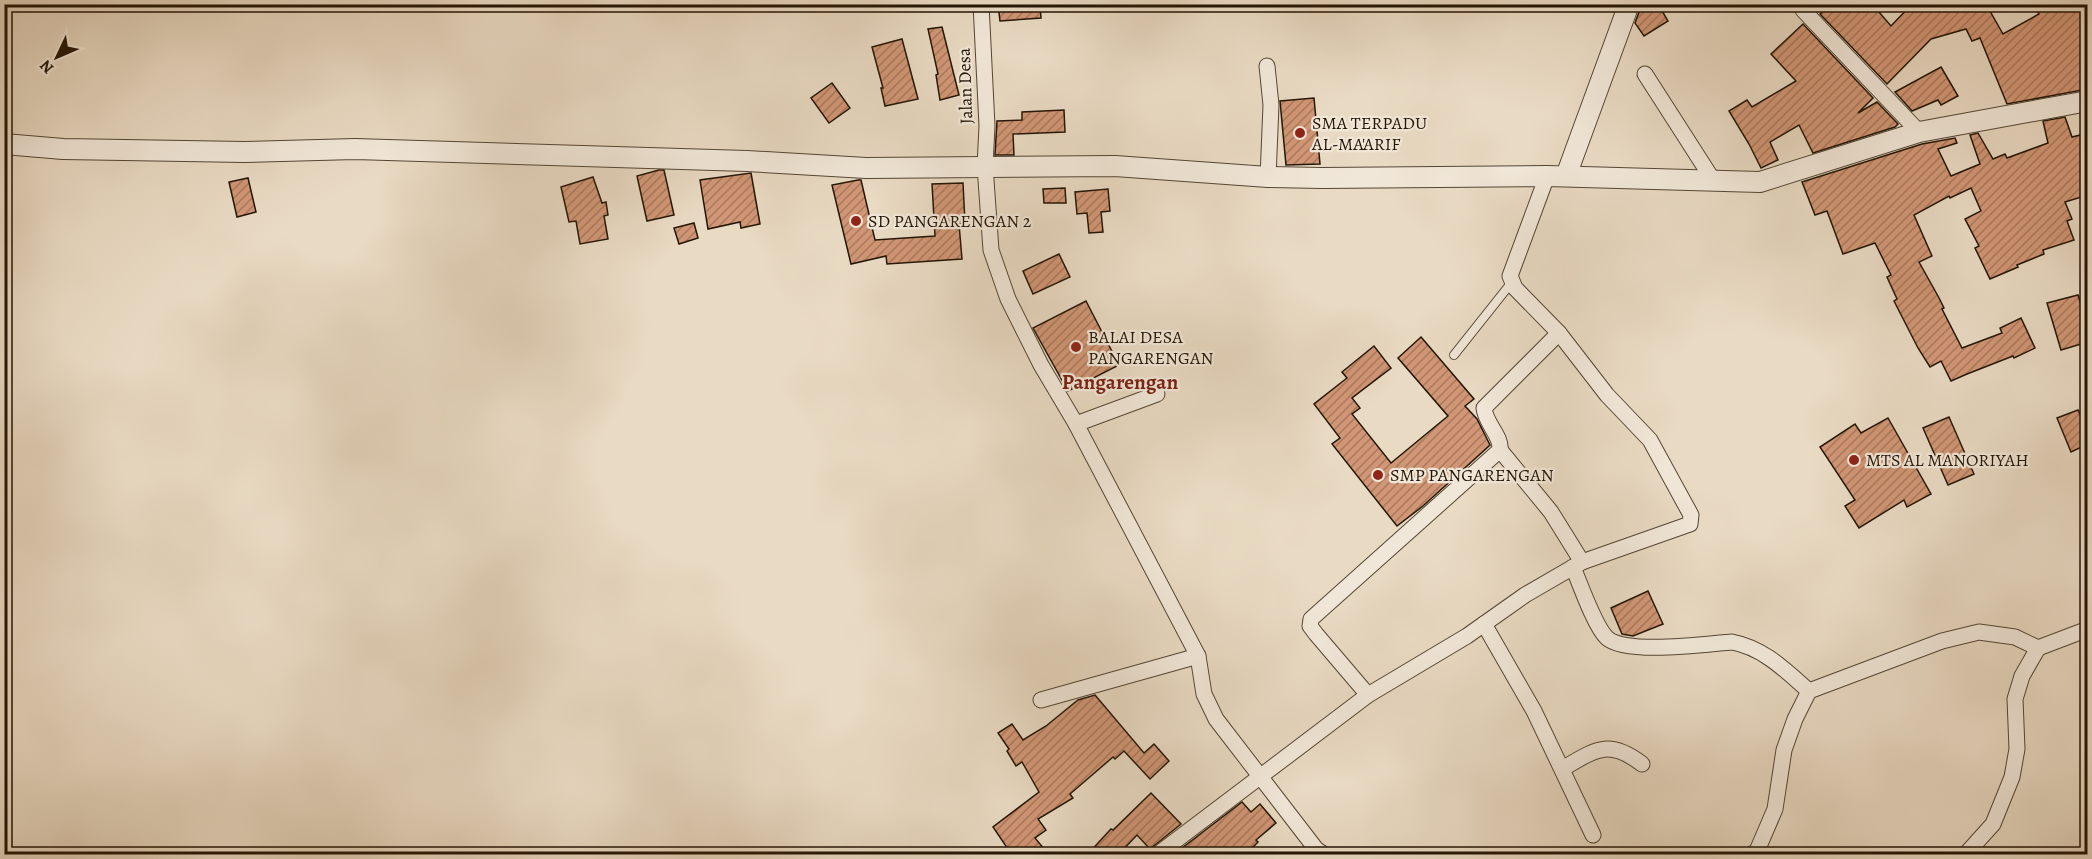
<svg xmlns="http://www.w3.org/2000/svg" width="2092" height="859" font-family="Alegreya,serif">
<defs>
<pattern id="building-hatch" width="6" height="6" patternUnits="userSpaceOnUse" patternTransform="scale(1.5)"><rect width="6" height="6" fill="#d19675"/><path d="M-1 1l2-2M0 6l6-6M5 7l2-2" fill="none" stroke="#a9795e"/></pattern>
</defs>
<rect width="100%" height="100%" fill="#e9dac3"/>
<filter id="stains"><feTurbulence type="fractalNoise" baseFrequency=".00333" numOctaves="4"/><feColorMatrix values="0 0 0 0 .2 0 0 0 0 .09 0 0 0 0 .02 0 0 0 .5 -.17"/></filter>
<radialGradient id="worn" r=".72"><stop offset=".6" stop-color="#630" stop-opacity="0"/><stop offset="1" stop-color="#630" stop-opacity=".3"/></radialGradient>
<g fill="url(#building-hatch)" stroke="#231505" stroke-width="1.5">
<polygon points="998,4 1040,4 1041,18 1000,21"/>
<polygon points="1642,4 1658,4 1668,21 1644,36 1635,23"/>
<polygon points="1831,4 1872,4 1891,26 1912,4 1986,4 2003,34 2039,14 2037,11 2050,4 2088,4 2088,89 2007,104 1980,38 1972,41 1966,29 1931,39 1887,84 1820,14"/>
<polygon points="1803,24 1873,98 1858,113 1877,102 1898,124 1895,127 1813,153 1799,125 1770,142 1778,160 1761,168 1749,144 1729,111 1747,100 1752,107 1796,81 1771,54"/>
<polygon points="942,27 959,95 940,100 936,75 938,74 928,29"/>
<polygon points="902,39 918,99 885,106 881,88 883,88 872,47"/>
<polygon points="1941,67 1958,96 1941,105 1938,100 1912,111 1895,92"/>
<polygon points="832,83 850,108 829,123 811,98"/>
<polygon points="1314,98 1320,164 1286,165 1280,101"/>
<polygon points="1064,110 1065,132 1013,134 1014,155 995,155 997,121 1022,120 1022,112"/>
<polygon points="2065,117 2072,137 2088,133 2088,195 2065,202 2072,219 2067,221 2074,240 2043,250 2044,254 2017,265 2018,267 1990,279 1975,248 1979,246 1965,219 1981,211 1971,188 1950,198 1949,196 1914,215 1932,256 1919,262 1938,296 1944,308 1942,309 1962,348 2002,333 2000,328 2021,318 2035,348 2014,358 2013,356 1967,374 1951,381 1941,361 1930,367 1918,348 1894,301 1897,299 1887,277 1891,275 1875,243 1843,254 1827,211 1815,215 1802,182 1922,144 1955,138 1957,143 1938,149 1951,176 1980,164 1970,135 1978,133 1993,159 2005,154 2007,158 2048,143 2043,121"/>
<polygon points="659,170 664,170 674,215 647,221 637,176"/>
<polygon points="751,173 760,224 741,228 740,222 708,229 700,180"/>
<polygon points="593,177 602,203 606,202 608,215 604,216 608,239 580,244 576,221 569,222 561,187"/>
<polygon points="248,178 256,212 237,217 229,182"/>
<polygon points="858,180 861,180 875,240 935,236 932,184 963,183 965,223 959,224 962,259 887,264 886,256 851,264 832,185"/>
<polygon points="1065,188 1066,203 1044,203 1043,189"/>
<polygon points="1108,189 1110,211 1101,212 1103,232 1089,233 1087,213 1077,214 1075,192"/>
<polygon points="694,223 698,238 679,244 674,228"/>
<polygon points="1059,254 1070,277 1033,294 1023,271"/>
<polygon points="2078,295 2088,328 2088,342 2061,350 2047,303"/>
<polygon points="1086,301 1119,365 1068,391 1033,328"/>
<polygon points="1421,337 1474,399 1465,406 1477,419 1490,445 1423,506 1397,526 1332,444 1340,438 1314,404 1347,378 1342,372 1374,346 1391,368 1352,398 1360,408 1352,414 1391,463 1448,416 1398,358"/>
<polygon points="2078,410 2083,421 2088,419 2088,444 2071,452 2057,418"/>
<polygon points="1949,417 1974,474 1948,485 1923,428"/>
<polygon points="1888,418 1931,494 1907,507 1904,500 1859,528 1845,506 1855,500 1820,447 1855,424 1861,433"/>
<polygon points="1648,591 1663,624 1633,636 1622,634 1611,608"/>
<polygon points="1095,695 1144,753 1154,744 1169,761 1150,779 1124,751 1115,759 1113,757 1070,794 1073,798 1038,819 1046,830 1035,838 1049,855 1012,855 993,827 1039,792 1022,762 1016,766 1007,751 1009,749 998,733 1012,724 1023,740 1046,726 1078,700"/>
<polygon points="1151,793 1181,824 1150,849 1137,835 1118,855 1087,855 1111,829 1113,830"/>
<polygon points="1242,802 1251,812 1260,804 1276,823 1256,840 1258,842 1245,855 1173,855"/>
</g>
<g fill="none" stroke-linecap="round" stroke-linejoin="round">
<defs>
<polyline id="service" points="1454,355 1512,282"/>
<g id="minor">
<polyline points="981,4 987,126 985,166 991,250 1008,299 1041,365 1076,424 1198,656 1204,694 1216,719 1316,849 1323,854"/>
<polyline points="1803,10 1919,132"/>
<polyline points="1267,66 1271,105 1268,177"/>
<polyline points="1645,74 1713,180"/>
<polyline points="1076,424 1157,394"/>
<path d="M1500 450C1502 436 1485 423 1484 408L1559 333"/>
<path d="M1573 567C1580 584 1595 627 1607 638 1626 655 1706 644 1732 642 1764 648 1786 671 1809 691"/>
<polyline points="1484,624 1534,711 1593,835"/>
<polyline points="1368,695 1316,634 1310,626 1311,619 1500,450 1551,512 1582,562"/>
<polyline points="1041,700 1198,656"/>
<path d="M1562 769C1595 750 1608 738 1642 764"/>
<polyline points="1158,854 1368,695 1467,636 1525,595 1582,562 1690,524 1691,515 1650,440 1607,395 1559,333 1515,288 1510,276 1547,176"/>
<polyline points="1752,854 1757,851 1775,809 1784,750 1795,719 1809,691 1942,641 1979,632 2015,637 2038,648 2088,629"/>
<polyline points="1966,854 1993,824 2012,777 2017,749 2015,699 2022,676 2038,648"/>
</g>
<g id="tertiary">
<polyline points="4,144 63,149 245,152 355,149 747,161 866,168 1115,166 1268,177 1322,178 1547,176 1760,182 1919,132 2088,101"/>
<polyline points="1566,176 1629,4"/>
</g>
</defs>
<use href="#service" stroke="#544634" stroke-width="10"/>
<use href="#minor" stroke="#544634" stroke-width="17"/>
<use href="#tertiary" stroke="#544634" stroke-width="22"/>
<use href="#service" stroke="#f1e7d8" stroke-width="8"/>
<use href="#minor" stroke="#f1e7d8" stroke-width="15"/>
<use href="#tertiary" stroke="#f1e7d8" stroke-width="20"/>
</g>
<g fill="#8f2418" stroke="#f1e7d8" stroke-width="2">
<circle cx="1300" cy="133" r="6"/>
<circle cx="856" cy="221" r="6"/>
<circle cx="1076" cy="347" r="6"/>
<circle cx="1854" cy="460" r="6"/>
<circle cx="1378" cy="475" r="6"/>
</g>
<g text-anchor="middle" stroke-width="4.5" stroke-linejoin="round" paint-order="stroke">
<g font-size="18" fill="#231505" stroke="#f1e7d8">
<text transform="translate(965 86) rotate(-92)" y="6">Jalan Desa</text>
</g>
<g font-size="18" fill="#231505" stroke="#f1e7d8" text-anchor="start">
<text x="1312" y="129">SMA TERPADU<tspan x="1312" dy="21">AL-MA'ARIF</tspan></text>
<text x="868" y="227">SD PANGARENGAN 2</text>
<text x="1088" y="343">BALAI DESA<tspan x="1088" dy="21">PANGARENGAN</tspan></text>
<text x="1866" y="466">MTS AL MANORIYAH</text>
<text x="1390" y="481">SMP PANGARENGAN</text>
</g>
<g font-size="21" font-weight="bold" fill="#7a1f14" stroke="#f1e7d8">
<text x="1120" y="389">Pangarengan</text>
</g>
</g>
<rect width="2092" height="859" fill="none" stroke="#e9dac3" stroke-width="24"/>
<rect x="6" y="6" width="2080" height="847" fill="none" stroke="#231505" stroke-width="3"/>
<rect x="12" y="12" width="2068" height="835" fill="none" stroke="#231505" stroke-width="1.5"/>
<g transform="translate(57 57) rotate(226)" stroke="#f1e7d8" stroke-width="4.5" paint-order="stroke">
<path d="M0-4.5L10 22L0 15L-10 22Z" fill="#231505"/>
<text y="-9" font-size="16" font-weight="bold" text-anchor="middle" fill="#231505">N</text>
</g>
<rect width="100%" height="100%" filter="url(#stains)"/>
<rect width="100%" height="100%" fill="url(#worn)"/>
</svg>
